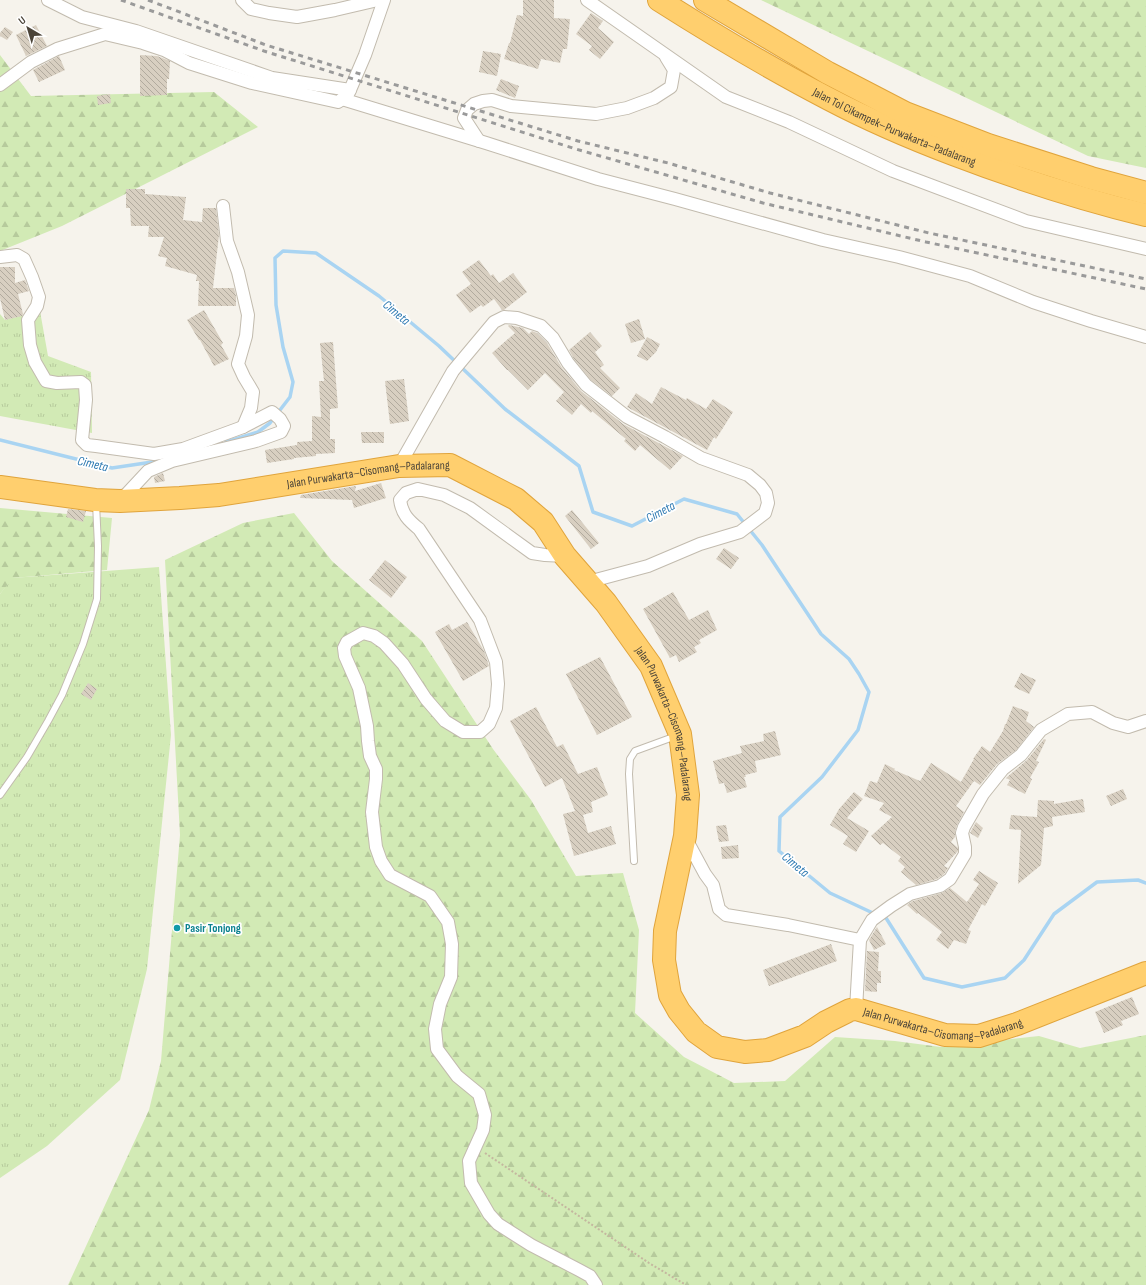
<svg xmlns="http://www.w3.org/2000/svg" width="1146" height="1285" font-family="'Sofia Sans Condensed',sans-serif">
<defs>
<pattern id="grass-tufts" width="24" height="20" patternUnits="userSpaceOnUse"><rect width="24" height="20" fill="#d2eab5"/><path d="M3 7l-1-3M5 7V3M7 7l1-3M15 17l-1-3M17 17v-4M19 17l1-3" fill="none" stroke="#b6ca9c"/></pattern>
<pattern id="forest-firs" width="22" height="20" patternUnits="userSpaceOnUse"><rect width="22" height="20" fill="#d2eab5"/><path d="M5 1l3.5 6h-7zM16 11l3.5 6h-7z" fill="#b6ca9c"/></pattern>
<pattern id="building-back-hatch" width="6" height="6" patternUnits="userSpaceOnUse"><rect width="6" height="6" fill="#d8cfc1"/><path d="M-1 5l2 2M0 0l6 6M5-1l2 2" fill="none" stroke="#b1aa9e"/></pattern>
</defs>
<rect width="100%" height="100%" fill="#f6f3ec"/>
<g fill="url(#grass-tufts)">
<polygon points="40,311 48,356 91,372 92,433 0,416 0,314 5,320"/>
<polygon points="159,567 171,735 147,969 120,1080 47,1146 0,1178 0,594 12,578"/>
</g>
<g fill="url(#forest-firs)">
<polygon points="761,0 1146,0 1146,168 1088,156"/>
<polygon points="0,55 31,96 214,92 258,127 62,226 0,251"/>
<polygon points="0,508 112,518 107,570 13,578 0,594"/>
<polygon points="294,513 332,561 422,641 493,749 531,800 576,876 623,873 639,930 635,1013 684,1057 734,1083 785,1081 835,1037 895,1041 941,1047 1039,1036 1080,1048 1146,1035 1146,1285 68,1285 149,1110 161,1061 180,835 165,560 243,523"/>
</g>
<g fill="none" stroke-linecap="round" stroke-linejoin="round">
<g stroke="#a9d4f2" stroke-width="3.5">
<polyline points="0,440 112,468 159,461"/>
<polyline points="226,442 258,432 270,423 290,397 293,382 283,347 276,305 275,258 283,251 316,253 379,296 439,346 505,409 579,466 593,512 632,526 684,499 737,514 762,545 821,634 849,659 859,674 869,692 858,730 822,777 780,817 779,851 830,893 875,914"/>
<polyline points="881,916 886,918 924,978 962,987 1005,978 1024,960 1054,914 1097,882 1138,880 1146,883"/>
</g>
</g>
<g fill="url(#building-back-hatch)">
<polygon points="523,0 554,0 554,18 570,19 567,49 563,49 560,63 541,59 538,69 504,59 509,43 510,43 517,15 523,16"/>
<polygon points="591,13 603,21 598,28 614,42 600,59 589,50 592,46 576,34"/>
<polygon points="36,25 47,46 26,56 16,35"/>
<polygon points="5,27 13,32 7,40 0,36 0,33"/>
<polygon points="483,51 501,54 497,76 479,72"/>
<polygon points="140,55 157,56 170,61 169,79 167,79 167,95 140,96"/>
<polygon points="59,56 65,70 39,82 33,70"/>
<polygon points="501,79 519,86 515,98 496,90"/>
<polygon points="110,94 111,103 98,105 97,96"/>
<polygon points="126,189 145,189 145,194 186,197 183,220 202,222 203,208 216,208 219,235 213,288 234,288 236,296 236,306 198,306 199,281 196,281 197,275 165,266 167,258 158,256 164,237 148,237 149,226 131,226 130,208 126,208"/>
<polygon points="479,260 491,276 493,274 499,283 513,273 527,292 504,310 502,310 494,299 483,307 481,305 470,313 456,295 471,284 462,272"/>
<polygon points="0,267 15,267 15,283 25,280 29,291 18,294 23,314 22,316 5,320 0,298"/>
<polygon points="204,310 223,343 221,345 229,359 214,366 200,340 199,340 187,320"/>
<polygon points="639,319 645,339 631,343 625,324"/>
<polygon points="509,325 523,328 529,334 532,331 537,333 547,343 562,368 581,391 623,424 683,456 670,470 640,445 635,451 624,441 626,439 592,411 591,413 581,404 572,415 556,401 564,392 545,373 528,390 508,370 507,370 492,353 515,333 508,326"/>
<polygon points="590,332 602,346 595,352 604,365 600,368 620,388 612,396 591,380 574,359 569,350"/>
<polygon points="647,337 660,344 656,352 647,361 637,356"/>
<polygon points="333,342 338,408 330,409 330,439 335,439 335,453 316,454 316,456 294,458 294,459 267,463 265,450 297,445 297,442 312,441 312,416 321,417 319,381 324,381 320,343"/>
<polygon points="404,379 409,421 390,424 385,381"/>
<polygon points="661,387 686,400 687,398 706,409 713,399 733,412 716,439 714,437 707,450 627,407 636,393 652,404"/>
<polygon points="361,432 384,432 384,443 362,443"/>
<polygon points="163,473 165,481 155,483 154,477"/>
<polygon points="381,483 386,498 354,508 352,500 300,498 301,495 356,486 355,491"/>
<polygon points="68,509 86,511 83,522 66,517"/>
<polygon points="572,510 599,543 591,549 565,516"/>
<polygon points="724,548 739,558 731,569 716,559"/>
<polygon points="385,560 407,577 391,598 369,580"/>
<polygon points="673,592 689,620 708,610 717,630 699,640 701,643 694,647 697,652 679,662 676,655 670,658 643,609"/>
<polygon points="467,622 484,651 489,666 463,681 435,632 449,624 452,630"/>
<polygon points="600,657 632,717 597,735 566,674"/>
<polygon points="1021,673 1036,680 1029,694 1014,687"/>
<polygon points="88,683 97,689 91,700 81,694"/>
<polygon points="1013,706 1029,712 1026,721 1034,727 1016,750 997,764 980,785 974,781 956,806 964,812 957,825 955,831 955,837 951,842 958,848 958,851 944,866 948,868 944,874 937,879 916,885 901,872 905,867 898,861 901,857 883,843 880,845 871,836 892,817 879,810 884,803 864,796 870,781 877,783 885,764 895,769 894,770 920,781 931,763 961,782 974,759 973,759 982,746 990,752 1003,731 1005,724 1006,724"/>
<polygon points="536,707 557,747 563,744 578,774 597,767 608,795 591,802 593,812 583,815 588,833 611,826 616,844 574,856 563,814 575,811 562,778 545,787 510,721"/>
<polygon points="775,731 781,755 755,761 757,772 745,775 746,777 744,777 747,787 727,793 724,783 719,784 713,761 742,753 740,746 764,741 763,734"/>
<polygon points="1044,739 1046,740 1036,761 1039,762 1030,778 1032,779 1025,794 1007,785 1010,780 1006,778 1027,760"/>
<polygon points="1123,789 1127,799 1111,806 1106,796"/>
<polygon points="854,792 863,799 847,818 869,831 856,852 843,844 848,836 830,825 839,809"/>
<polygon points="1083,799 1085,812 1052,817 1053,826 1044,828 1041,865 1018,884 1021,830 1009,829 1011,815 1037,817 1038,800 1054,801 1054,804"/>
<polygon points="976,822 983,828 978,838 970,833"/>
<polygon points="726,825 729,841 719,842 716,826"/>
<polygon points="738,845 739,858 722,859 721,847"/>
<polygon points="979,871 998,883 985,906 982,904 968,930 971,931 966,944 954,940 948,949 936,940 942,932 918,913 917,914 907,905 913,901 942,893 950,888 967,902 979,884 973,880"/>
<polygon points="877,927 886,944 874,950 869,940"/>
<polygon points="831,944 837,961 769,986 763,970"/>
<polygon points="867,951 879,952 878,971 881,971 881,983 877,983 877,992 865,991"/>
<polygon points="1132,997 1139,1014 1121,1021 1123,1025 1104,1033 1095,1012"/>
</g>
<g fill="none" stroke-linecap="round" stroke-linejoin="round">
<defs>
<g id="lane">
<polyline points="0,795 27,757 48,721 62,695 83,644 97,599 98,546 96,503"/>
<polyline points="634,861 629,774 630,759 635,751 676,736"/>
</g>
<g id="street">
<polyline points="48,0 82,17 136,31 272,78 350,90"/>
<polyline points="242,0 251,9 269,13 297,17 335,10 378,0"/>
<polyline points="587,0 726,97 789,122 893,171 1026,221 1146,249"/>
<polyline points="0,85 31,62 57,49 105,34 143,43 164,50 189,63 252,83 338,102 347,96 350,90 365,55 384,0"/>
<polyline points="342,99 486,143 598,179 675,199 823,240 899,257 970,276 1033,302 1091,321 1146,337"/>
<polyline points="479,141 464,118 467,110 474,104 483,101 492,100 511,106 596,114 627,108 654,98 671,87 674,70 666,57"/>
<polyline points="0,257 17,255 24,259 32,277 39,297 37,306 28,320 30,345 35,362 46,381 57,383 81,382 85,385 86,400 82,440 87,445 96,446 154,454 183,449 243,427"/>
<polyline points="399,466 453,371 494,322 504,317 517,318 541,326 553,338 568,363 586,385 627,417 665,437 701,458 748,475 760,485 766,493 768,503 765,513 740,532 700,544 648,566 588,582"/>
<polyline points="120,501 148,471 172,461 256,441 281,432 284,426 280,419 272,412 243,427 251,408 253,392 244,377 238,364 246,336 248,315 238,272 227,241 223,206"/>
<path d="M565 556 545 555 532 553 470 508 444 495 418 489 406 493 400 500C402 514 408 520 419 529L480 620 496 662 498 684 496 708 489 724 480 732H463L445 721 426 699 403 664 384 643 374 636 363 633 347 642 344 648 345 656 359 688 367 726 368 741 370 756 376 769V779L372 812 376 847 381 861 390 875 430 896 448 922 452 944 451 977 440 1004 435 1029 437 1049 457 1076 479 1094 485 1115 483 1130 469 1161 471 1183 489 1214 498 1224 531 1245 579 1270 590 1276 596 1285"/>
<polyline points="685,837 705,874 713,885 719,909 726,915 788,925 860,940"/>
<polyline points="856,1009 860,940 872,920 891,906 910,894 940,886 950,879 965,854 965,847 962,833 964,827 983,794 1003,769 1021,755 1041,730 1068,714 1092,712 1113,723 1128,727 1146,721"/>
</g>
<g id="highway">
<path id="s1" d="M659 0C714 35 771 69 829 99 869 120 911 138 953 154 1016 178 1080 199 1146 215"/>
<polyline points="705,0 828,73 905,113 988,145 1091,178 1146,193"/>
<path id="s2" d="M0 487 95 500 120 501 180 498 219 495 399 466 450 465 516 499 543 522 565 556 606 603 651 666 680 734 688 795 685 836 665 931 664 960 670 995 679 1011 696 1032 717 1047 745 1052 768 1050 805 1036 826 1022 850 1010 856 1009 945 1035 979 1036 1017 1024 1146 973"/>
</g>
</defs>
<use href="#lane" stroke="#c2bbae" stroke-width="8"/>
<use href="#street" stroke="#c2bbae" stroke-width="14"/>
<use href="#highway" stroke="#e0a43c" stroke-width="24"/>
<polyline stroke="#c4b79f" stroke-width="2" stroke-dasharray="2 2" stroke-linecap="butt" points="485,1153 649,1263 686,1285"/>
<use href="#lane" stroke="#fff" stroke-width="6"/>
<use href="#street" stroke="#fff" stroke-width="12"/>
<use href="#highway" stroke="#ffcf6e" stroke-width="22"/>
<g stroke="#9a9a9a" stroke-width="3" stroke-dasharray="5 5" stroke-linecap="butt">
<polyline points="121,0 264,51 576,149 763,203 926,242 1146,289"/>
<polyline points="148,0 266,45 578,141 668,163 770,193 929,233 1146,279"/>
</g>
</g>
<circle fill="#0f9aa8" stroke="#fff" stroke-width="1.5" cx="177" cy="928" r="4"/>
<g text-anchor="middle" stroke-width="3.5" stroke-linejoin="round" paint-order="stroke">
<g font-size="12" fill="#4b4439" stroke="#fff">
<text dy="4" stroke="none"><textPath href="#s1" startOffset="268">Jalan Tol Cikampek–Purwakarta–Padalarang</textPath></text>
<text dy="4" stroke="none"><textPath href="#s2" startOffset="371">Jalan Purwakarta–Cisomang–Padalarang</textPath></text>
<text dy="4" stroke="none"><textPath href="#s2" startOffset="803">Jalan Purwakarta–Cisomang–Padalarang</textPath></text>
<text dy="4" stroke="none"><textPath href="#s2" startOffset="1392">Jalan Purwakarta–Cisomang–Padalarang</textPath></text>
</g>
<g font-size="12" font-weight="bold" fill="#0d838f" stroke="#fff" text-anchor="start">
<text x="185" y="932">Pasir Tonjong</text>
</g>
<g font-size="13" font-style="italic" fill="#2e7ab2" stroke="#fff">
<text transform="translate(397 312) rotate(40)" y="5">Cimeta</text>
<text transform="translate(93 463) rotate(13)" y="5">Cimeta</text>
<text transform="translate(660 511) rotate(-28)" y="5">Cimeta</text>
<text transform="translate(796 864) rotate(40)" y="5">Cimeta</text>
</g>
</g>
<g transform="translate(28 28) rotate(322)" stroke="#ffffff" stroke-width="3" paint-order="stroke">
<path d="M0-3L7 15L0 10L-7 15Z" fill="#4b4439"/>
<text y="-6" font-size="11" font-weight="bold" text-anchor="middle" fill="#4b4439">U</text>
</g>
</svg>
